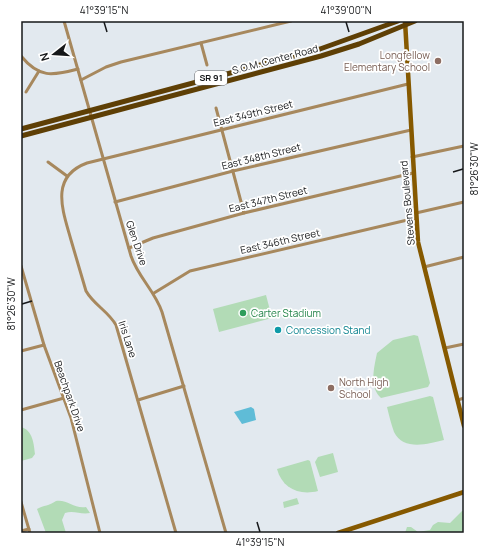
<svg xmlns="http://www.w3.org/2000/svg" width="485" height="554" font-family="Manrope,sans-serif">
<rect width="100%" height="100%" fill="#e2e9ef"/>
<g fill="#b2dbb6">
<polygon points="266,295 272,318 219,332 213,309"/>
<path d="M414 335 418 336 430 383 428 387 381 398C369 387 374 368 377 353L393 340Z"/>
<path d="M430 396 433 397 444 440C428 444 403 451 394 432 391 424 389 415 387 407Z"/>
<path d="M21 427C33 430 34 445 35 454L32 458 21 461Z"/>
<polygon points="333,453 338,472 320,477 315,462 318,457"/>
<path d="M308 460 310 461 318 491C299 496 282 488 277 469Z"/>
<polygon points="297,498 299,504 284,508 283,502"/>
<path d="M56 501C67 499 74 509 86 507L90 513C81 515 74 510 65 513L62 520 66 533H46L37 509C44 505 49 506 56 501Z"/>
<polygon points="462,511 464,511 464,533 405,533 407,527 411,527 418,532 430,530 433,525 438,522 450,523"/>
</g>
<polygon fill="#5fbcd7" points="251,407 254,409 256,420 242,424 234,412"/>
<g fill="none" stroke-linecap="round" stroke-linejoin="round">
<g stroke="#a7885d" stroke-width="3">
<path d="M64 21 131 256C138 277 155 291 162 312L226 533"/>
<polyline points="201,43 207,65"/>
<path d="M21 56C39 78 52 76 78 69"/>
<polyline points="81,80 106,67 121,62 291,21"/>
<polyline points="26,92 39,71"/>
<polyline points="216,108 244,213"/>
<polyline points="412,157 464,146"/>
<polyline points="48,162 67,176"/>
<polyline points="115,202 233,171 411,130"/>
<polyline points="416,213 464,202"/>
<polyline points="129,248 153,238 244,213 413,173"/>
<polyline points="21,266 44,345 71,418 100,533"/>
<polyline points="424,267 464,257"/>
<polyline points="154,293 190,271 416,218"/>
<polyline points="445,348 464,344"/>
<polyline points="21,351 44,345"/>
<polyline points="138,400 184,386"/>
<polyline points="458,400 464,398"/>
<polyline points="21,410 64,398"/>
<polyline points="21,502 30,533"/>
<polyline points="21,531 29,529"/>
<path d="M176 533 116 325C108 311 94 305 86 291 81 274 76 257 71 240 63 211 49 177 87 163L408 84"/>
</g>
<g stroke="#865900" stroke-width="4.5">
<polyline points="405,21 418,242 464,426"/>
<polyline points="338,533 464,492"/>
</g>
<g stroke="#5e3f05" stroke-width="5">
<polyline points="21,129 320,49 398,21"/>
<polyline points="21,136 321,56 359,44 415,21"/>
</g>
</g>
<path fill="none" stroke="#16181a" stroke-width="1.5" d="M104 22 107 32M346 22 349 32M453 172 463 169M22 304 32 301M257 522 260 532"/>
<g fill="#8d6e63" stroke="#fff" stroke-width="1.5">
<circle cx="438" cy="61" r="4"/>
<circle cx="331" cy="388" r="4"/>
</g>
<circle fill="#2e9e5b" stroke="#fff" stroke-width="1.5" cx="243" cy="313" r="4"/>
<circle fill="#0f9aa8" stroke="#fff" stroke-width="1.5" cx="278" cy="330" r="4"/>
<g text-anchor="middle" stroke-width="3.5" stroke-linejoin="round" paint-order="stroke">
<rect fill="#fff" stroke="#5c5d5f" stroke-width="1" x="195" y="71" width="32" height="14" rx="3"/>
<g font-size="9" font-weight="bold" fill="#16181a">
<text x="211" y="81">SR 91</text>
</g>
<g font-size="10" fill="#785e54" stroke="#fff" text-anchor="end">
<text x="430" y="59">Longfellow<tspan x="430" dy="12">Elementary School</tspan></text>
<text x="339" y="386" text-anchor="start">North High<tspan x="339" dy="12">School</tspan></text>
</g>
<g font-size="10" fill="#16181a" stroke="#fff">
<text transform="translate(275 59) rotate(-15)" y="4">S.O.M. Center Road</text>
<text transform="translate(253 113) rotate(-14)" y="4">East 349th Street</text>
<text transform="translate(261 156) rotate(-14)" y="4">East 348th Street</text>
<text transform="translate(268 199) rotate(-14)" y="4">East 347th Street</text>
<text transform="translate(407 203) rotate(-95)" y="4">Stevens Boulevard</text>
<text transform="translate(280 241) rotate(-13)" y="4">East 346th Street</text>
<text transform="translate(137 243) rotate(71)" y="4">Glen Drive</text>
<text transform="translate(128 339) rotate(72)" y="4">Iris Lane</text>
<text transform="translate(70 396) rotate(71)" y="4">Beachpark Drive</text>
</g>
<g font-size="10" fill="#27864d" stroke="#fff" text-anchor="start">
<text x="251" y="317">Carter Stadium</text>
</g>
<g font-size="10" fill="#0d838f" stroke="#fff" text-anchor="start">
<text x="286" y="334">Concession Stand</text>
</g>
</g>
<rect width="485" height="554" fill="none" stroke="#ffffff" stroke-width="44"/>
<g transform="translate(54 54) rotate(253)" stroke="#ffffff" stroke-width="3" paint-order="stroke">
<path d="M0-3L7 15L0 10L-7 15Z" fill="#16181a"/>
<text y="-6" font-size="11" font-weight="bold" text-anchor="middle" fill="#16181a">N</text>
</g>
<rect x="22" y="22" width="441" height="510" fill="none" stroke="#16181a" stroke-width="1.5"/>
<g font-size="10" text-anchor="middle" fill="#16181a">
<text x="104" y="14">41°39'15"N</text>
<text x="346" y="14">41°39'00"N</text>
<text transform="translate(474 169) rotate(-90)" y="4">81°26'30"W</text>
<text transform="translate(11 304) rotate(-90)" y="4">81°26'30"W</text>
<text x="260" y="546">41°39'15"N</text>
</g>
</svg>
